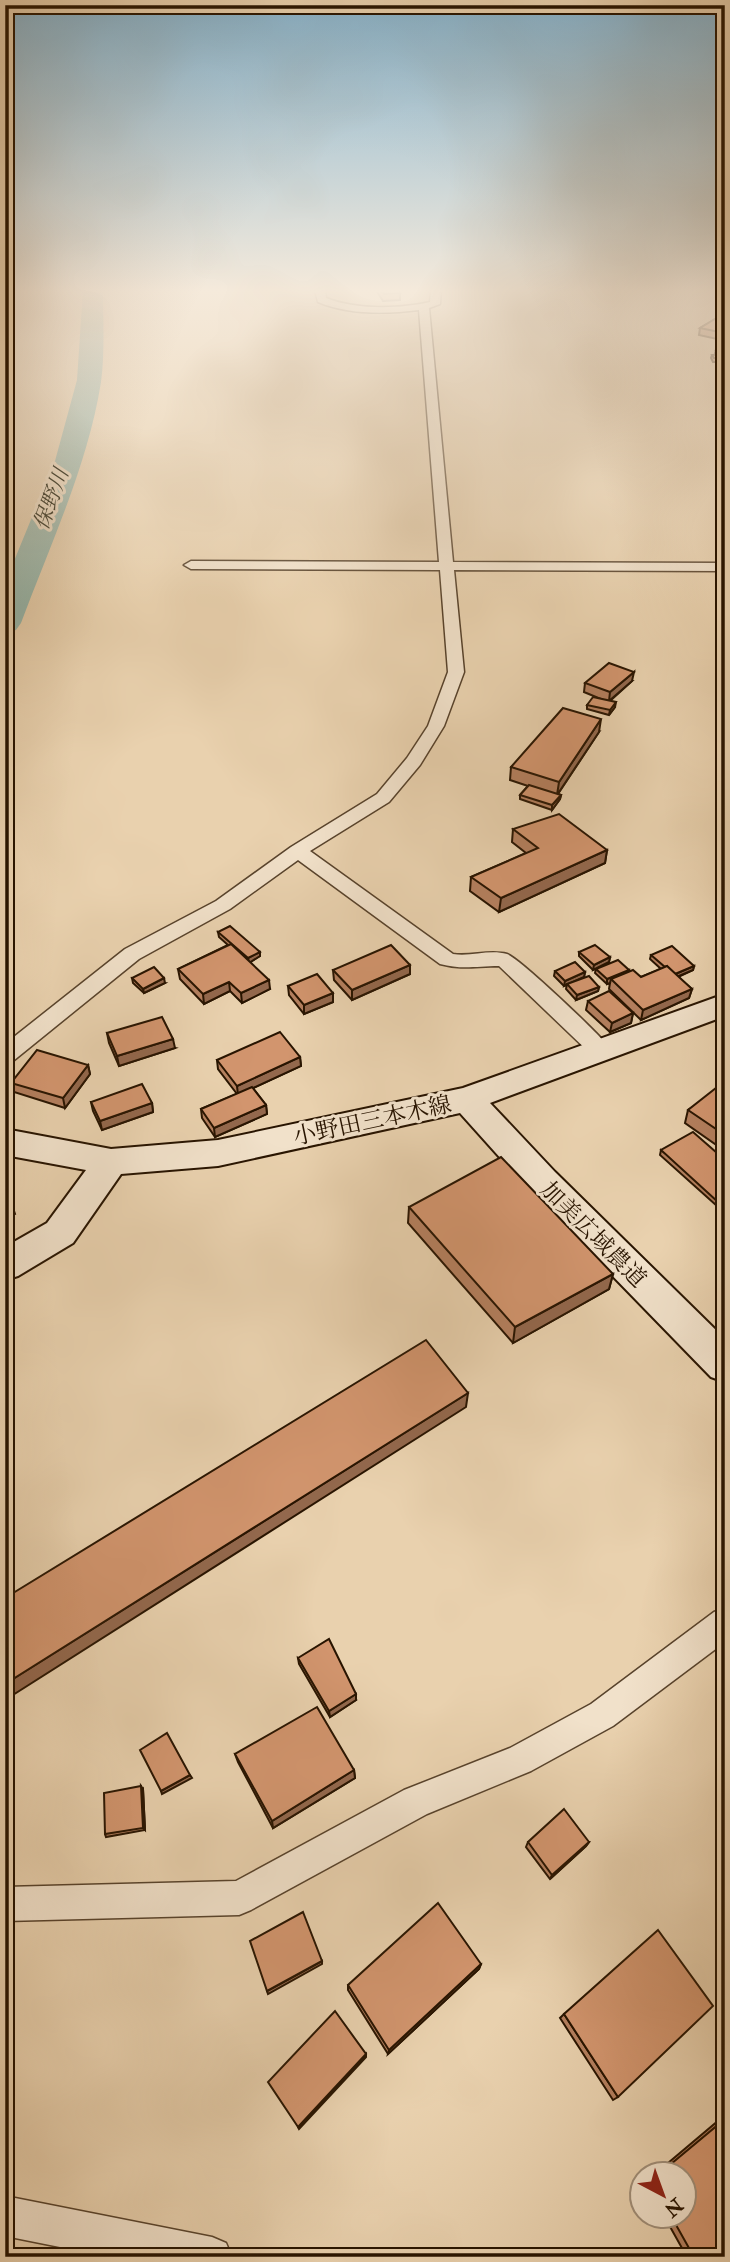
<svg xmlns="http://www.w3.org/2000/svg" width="730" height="2262" font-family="'IM FELL Double Pica','Noto Serif JP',serif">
<rect width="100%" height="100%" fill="#e9d1ae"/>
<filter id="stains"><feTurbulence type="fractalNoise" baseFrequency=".00286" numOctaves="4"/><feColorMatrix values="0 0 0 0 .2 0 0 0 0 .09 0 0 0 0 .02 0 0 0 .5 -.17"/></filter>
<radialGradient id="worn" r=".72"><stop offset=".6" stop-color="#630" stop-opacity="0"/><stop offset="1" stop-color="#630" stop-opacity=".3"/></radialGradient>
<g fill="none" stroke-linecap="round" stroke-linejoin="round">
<path fill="#97b7ac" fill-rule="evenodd" d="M83 290H103C103 320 105 352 101 382 88 465 50 545 21 623L16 630 5 633V583L55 461 77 380Z"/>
<defs>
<g id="street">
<path d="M315 290H325L326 298C356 310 399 309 430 302L431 290H441L440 304 429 308 453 562 725 563V571L454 570 464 672 444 726 420 765 389 802 310 851 453 954C471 957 489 949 507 954 518 957 605 1039 612 1051L609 1056 601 1059 593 1056 499 966C476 966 462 970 440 964L298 860 230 909 139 959 13 1061 5 1064V1044L125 949 216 901 291 847 377 794 407 758 428 726 448 672 440 570 191 569 184 565 191 561 439 562 419 310C386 314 349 315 318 302Z"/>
<polygon points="725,1608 725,1642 613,1726 531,1771 427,1814 251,1910 239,1915 5,1921 5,1887 236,1881 404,1790 510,1748 591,1704 714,1612"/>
<polygon points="5,2196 212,2237 226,2243 232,2257 110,2257 5,2236"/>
</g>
<polygon id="secondary" points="725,994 725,1016 490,1103 555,1172 725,1339 725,1382 711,1377 531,1192 460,1113 218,1166 121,1174 73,1243 18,1276 5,1280 5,1247 47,1223 86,1170 5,1155 5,1129 111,1149 218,1140 463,1088"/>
</defs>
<use href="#street" stroke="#58432c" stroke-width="3"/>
<use href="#secondary" stroke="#281400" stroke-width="4"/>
<use href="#street" fill="#f1e1ca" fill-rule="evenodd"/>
<use href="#secondary" fill="#f1e1ca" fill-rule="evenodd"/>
</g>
<g fill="#b5805f" stroke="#281400" stroke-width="2">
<polygon points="376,290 398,290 400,293 400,300 383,301"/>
<polygon points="725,313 725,335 717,339 699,335 700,328"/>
<polygon points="725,343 725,362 713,362 711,358 712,355 719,355 715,353 716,350"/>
<polygon points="632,681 610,701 615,707 609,715 587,709 587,705 601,699 584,692 585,683"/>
<polygon points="599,732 558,794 561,795 560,799 552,810 520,799 520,795 528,786 510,780 511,767"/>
<polygon points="513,829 607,850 605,863 499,912 470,891 471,877 526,853 512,842"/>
<polygon points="218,932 260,952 260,956 250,962 270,989 242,1003 230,991 204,1004 180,979 178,969 228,945 219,937"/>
<polygon points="579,952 610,957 609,962 593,970 579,956"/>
<polygon points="651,955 694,966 693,970 678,977 692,989 689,998 641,1020 609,989 610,983 607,984 595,973 596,969 629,970 629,972 641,977 661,969 650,959"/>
<polygon points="410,965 410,974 352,1000 334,980 333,970"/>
<polygon points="555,971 585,972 584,977 564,986 554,976"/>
<polygon points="132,978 165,983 144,993 133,983"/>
<polygon points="567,984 599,987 598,991 576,1000 566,989"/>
<polygon points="288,986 333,993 333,1002 304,1014 289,995"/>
<polygon points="588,1001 633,1013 631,1023 610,1032 586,1010"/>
<polygon points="107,1033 175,1048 119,1066 109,1043"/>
<polygon points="300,1057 301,1066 253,1088 266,1105 267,1114 215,1137 202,1118 201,1109 237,1094 218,1069 217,1060"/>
<polygon points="88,1065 90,1074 65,1108 14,1092 11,1083"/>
<polygon points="725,1087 725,1151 685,1123 688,1110"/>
<polygon points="91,1102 152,1103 153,1112 102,1130 93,1111"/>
<polygon points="661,1150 725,1201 717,1206 660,1155"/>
<polygon points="409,1207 613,1274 609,1289 513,1343 408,1223"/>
<polygon points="298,1658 356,1700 330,1717 299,1664"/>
<polygon points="235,1754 354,1770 355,1778 273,1828 238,1762"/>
<polygon points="143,1789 145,1830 106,1837 105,1834"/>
<polygon points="528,1842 589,1842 586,1846 550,1879 526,1847"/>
<polygon points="725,1894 725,1908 719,1900"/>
<polygon points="481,1964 479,1969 388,2054 348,1990 348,1985"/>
<polygon points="564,2014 618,2097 613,2100 560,2018"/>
<polygon points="725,2115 725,2257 687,2257 664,2216 684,2216 684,2174 655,2174"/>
</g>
<g fill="#93684d" stroke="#281400" stroke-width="2">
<polygon points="725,328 725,335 717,339 719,332"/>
<polygon points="634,672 632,681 609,701 610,692"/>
<polygon points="616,702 615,707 609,715 610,710"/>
<polygon points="601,719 599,732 557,795 559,782"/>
<polygon points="561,795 560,799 552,810 552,805"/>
<polygon points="607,850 605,863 499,912 501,898"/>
<polygon points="260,952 260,956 249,963 248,958"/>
<polygon points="610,957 609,962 593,970 594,965"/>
<polygon points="410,965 410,974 352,1000 352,990"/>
<polygon points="694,966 693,970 672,979 673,975"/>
<polygon points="629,970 628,975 611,979 610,983 607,984 607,979"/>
<polygon points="585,972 584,977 564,986 565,981"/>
<polygon points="164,978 165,983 144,993 143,989"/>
<polygon points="269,980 270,989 242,1003 241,993"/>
<polygon points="229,982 230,991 204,1004 203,994"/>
<polygon points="599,987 598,991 576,1000 577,995"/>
<polygon points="692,989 689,998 641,1020 643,1010"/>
<polygon points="333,993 333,1002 304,1014 304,1005"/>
<polygon points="633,1013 631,1023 610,1032 612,1023"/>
<polygon points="173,1039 175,1048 119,1066 117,1056"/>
<polygon points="300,1057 301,1066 238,1095 237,1086"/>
<polygon points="88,1065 90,1074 65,1108 63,1098"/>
<polygon points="152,1103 153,1112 102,1130 100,1121"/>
<polygon points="266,1105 267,1114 215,1137 214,1128"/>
<polygon points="725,1198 725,1201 717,1206 718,1202"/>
<polygon points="12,1205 15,1214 5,1218 5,1208"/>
<polygon points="613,1274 609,1289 513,1343 515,1327"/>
<polygon points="468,1393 466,1407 5,1700 5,1684"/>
<polygon points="356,1694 356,1700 330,1717 329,1711"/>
<polygon points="354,1770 355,1778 273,1828 272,1821"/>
<polygon points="190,1775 192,1778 162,1794 161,1791"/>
<polygon points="141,1786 143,1789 145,1830 143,1828"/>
<polygon points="589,1842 586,1846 550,1879 552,1875"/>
<polygon points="322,1961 322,1964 268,1994 267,1991"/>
<polygon points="481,1964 479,1969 388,2054 389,2050"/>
<polygon points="366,2054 366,2057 299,2129 298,2127"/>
</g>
<g fill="#d2956e" stroke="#281400" stroke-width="2">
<polygon points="380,290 398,290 400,293 384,294"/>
<polygon points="725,313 725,328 719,332 700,328"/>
<polygon points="725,343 725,352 716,350"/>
<polygon points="725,354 725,358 714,358 712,355"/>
<polygon points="609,663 634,672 610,692 585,683"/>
<polygon points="593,697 616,702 610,710 587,705"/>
<polygon points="563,708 601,719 559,782 511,767"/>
<polygon points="529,785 561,795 552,805 520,795"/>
<polygon points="559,814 607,850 501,898 471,877 538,848 513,829"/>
<polygon points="230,926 260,952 248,958 218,932"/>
<polygon points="231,944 269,980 241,993 229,982 203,994 178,969"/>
<polygon points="391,945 410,965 352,990 333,970"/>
<polygon points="595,945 610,957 594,965 579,952"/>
<polygon points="672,946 694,966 675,974 667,966 665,967 651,955"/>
<polygon points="618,960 629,970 607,979 596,969"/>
<polygon points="575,962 585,972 565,981 555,971"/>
<polygon points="667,966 692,989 643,1010 611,979 633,970 641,977"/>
<polygon points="154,967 164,978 143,989 132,978"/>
<polygon points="317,974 333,993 304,1005 288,986"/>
<polygon points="589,976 599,987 577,995 567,984"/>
<polygon points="609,991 633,1013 612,1023 588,1001"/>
<polygon points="162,1017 173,1039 117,1056 107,1033"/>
<polygon points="280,1032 300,1057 237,1086 217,1060"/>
<polygon points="37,1050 88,1065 63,1098 11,1083"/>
<polygon points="142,1084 152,1103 100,1121 91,1102"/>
<polygon points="721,1084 725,1087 725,1135 688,1110"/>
<polygon points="252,1087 266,1105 214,1128 201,1109"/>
<polygon points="693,1132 725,1160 725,1198 718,1202 661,1150"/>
<polygon points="501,1157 613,1274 515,1327 409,1207"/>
<polygon points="5,1189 12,1205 5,1208"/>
<polygon points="426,1340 468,1393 5,1684 5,1598"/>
<polygon points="329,1639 356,1694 329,1711 298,1658"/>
<polygon points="317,1707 354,1770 272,1821 235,1754"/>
<polygon points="167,1733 190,1775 161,1791 140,1750"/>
<polygon points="141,1786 143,1828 105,1834 104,1793"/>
<polygon points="564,1809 589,1842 552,1875 528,1842"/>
<polygon points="438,1903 481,1964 389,2050 348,1985"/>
<polygon points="303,1912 322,1961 267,1991 250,1941"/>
<polygon points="658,1930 713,2006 618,2097 564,2014"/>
<polygon points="335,2011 366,2054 298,2127 268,2082"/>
<polygon points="725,2119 725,2257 694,2257 671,2216 684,2216 684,2174 659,2174"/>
</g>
<linearGradient id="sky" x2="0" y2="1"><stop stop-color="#87b5d0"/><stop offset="0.48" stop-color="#f5eadb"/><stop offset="1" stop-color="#f5eadb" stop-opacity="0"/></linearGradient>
<rect width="730" height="606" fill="url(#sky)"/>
<g text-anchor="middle" stroke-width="6" stroke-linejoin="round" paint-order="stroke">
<g font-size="21" font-style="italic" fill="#4f4d3c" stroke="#f1e1ca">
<text transform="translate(51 499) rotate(-70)" y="7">保野川</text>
</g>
<g font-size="23" fill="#281400" stroke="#f1e1ca">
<text transform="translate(372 1120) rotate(-12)" y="8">小野田三本木線</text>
<text transform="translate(594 1234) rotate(45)" y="8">加美広域農道</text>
</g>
</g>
<rect width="730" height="2262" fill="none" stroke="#e9d1ae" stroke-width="28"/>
<rect x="7" y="7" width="716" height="2248" fill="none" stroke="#281400" stroke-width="3.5"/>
<rect x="14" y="14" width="702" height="2234" fill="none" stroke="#281400" stroke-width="2"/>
<g transform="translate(663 2195) rotate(139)"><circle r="33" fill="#f1e1ca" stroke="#a18f79" stroke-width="2"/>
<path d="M0-5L12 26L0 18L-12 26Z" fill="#8f2418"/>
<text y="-10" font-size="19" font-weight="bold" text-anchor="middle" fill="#281400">N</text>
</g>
<rect width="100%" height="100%" filter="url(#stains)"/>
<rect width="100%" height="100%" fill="url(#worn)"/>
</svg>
